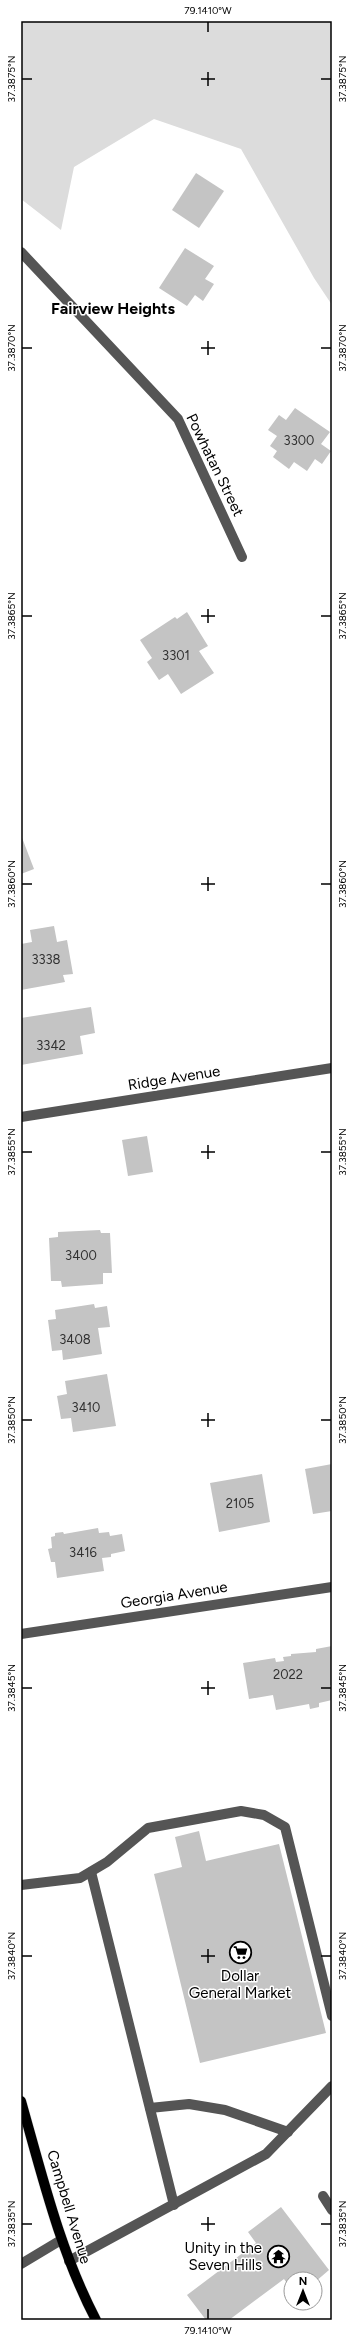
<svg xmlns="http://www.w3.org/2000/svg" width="353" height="2341" font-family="Figtree,sans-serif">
<rect width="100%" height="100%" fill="#fff"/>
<polygon fill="#dcdcdc" points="21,21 332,21 332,305 314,278 241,149 154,119 74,167 61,230 21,199"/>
<g fill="#c4c4c4">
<polygon points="196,173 224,191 199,228 172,210"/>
<polygon points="185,248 214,266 205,279 214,284 203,301 195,295 187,306 159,288"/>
<polygon points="295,408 330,432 321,444 331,451 322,464 315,459 307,471 294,462 289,469 273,457 277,451 270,446 277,436 268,430 279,415 286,420"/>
<polygon points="187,612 208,646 199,651 214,673 181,694 168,674 159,680 147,662 152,658 140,640 175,617 177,619"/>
<polygon points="21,835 34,869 21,874"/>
<polygon points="54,926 57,942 67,940 73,974 63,975 65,982 21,990 21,944 32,942 30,930"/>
<polygon points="91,1007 95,1033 80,1036 83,1054 21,1065 21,1018"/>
<polygon points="147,1136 153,1172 128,1176 122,1140"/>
<polygon points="100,1230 101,1233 110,1233 112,1273 103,1273 103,1284 62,1287 61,1281 51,1281 49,1238 58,1237 58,1232"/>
<polygon points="94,1304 95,1308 107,1306 110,1327 98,1328 102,1354 63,1360 62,1350 52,1351 48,1320 56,1319 55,1310"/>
<polygon points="107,1374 116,1426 73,1432 71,1418 61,1419 57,1396 67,1394 65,1381"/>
<polygon points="332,1464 332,1511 313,1514 305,1469"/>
<polygon points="262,1474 270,1522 219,1532 210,1483"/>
<polygon points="98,1528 99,1533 109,1532 110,1536 122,1534 125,1551 111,1554 111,1557 102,1558 104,1571 57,1578 55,1562 51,1562 48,1549 52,1548 51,1537 55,1536 55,1533 63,1532 64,1534"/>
<polygon points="332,1646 332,1685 330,1685 332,1700 319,1703 319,1707 310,1709 309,1704 276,1710 273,1695 249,1699 243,1663 275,1658 276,1662 284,1661 283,1657 291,1656 291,1654 316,1652 316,1649"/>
<polygon points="199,1831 206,1861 279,1844 326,2033 200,2063 154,1874 182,1867 175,1837"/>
<polygon points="281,2207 329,2270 315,2282 315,2279 291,2279 291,2289 284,2279 229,2320 206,2320 187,2295 256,2243 248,2232"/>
</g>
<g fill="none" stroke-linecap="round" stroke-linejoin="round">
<defs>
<path id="major" d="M21 2101C42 2175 60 2251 96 2320"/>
</defs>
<use href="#major" stroke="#dbdbdb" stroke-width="11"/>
<g stroke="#555" stroke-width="10">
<polyline points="21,252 178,419 242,557"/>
<polyline points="21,1117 332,1068"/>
<polyline points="21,1634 332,1587"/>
<polyline points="91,1872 174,2205"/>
<polyline points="21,1885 80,1878 107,1862 148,1828 241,1811 264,1815 285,1827 332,2016"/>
<polyline points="150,2108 189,2104 225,2110 288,2132"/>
<polyline points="323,2196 332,2210"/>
<polyline points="69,2261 266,2154 332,2086"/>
<polyline points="21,2264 61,2240"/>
</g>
<use href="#major" stroke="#000" stroke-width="10"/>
</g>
<path fill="none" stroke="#000" stroke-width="1.5" d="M208 22V32M208 72V86M22 79H32M201 79H215M321 79H331M208 341V355M22 348H32M201 348H215M321 348H331M208 609V623M22 616H32M201 616H215M321 616H331M208 877V891M22 884H32M201 884H215M321 884H331M208 1145V1159M22 1152H32M201 1152H215M321 1152H331M208 1413V1427M22 1420H32M201 1420H215M321 1420H331M208 1681V1695M22 1688H32M201 1688H215M321 1688H331M208 1949V1963M22 1956H32M201 1956H215M321 1956H331M208 2217V2231M22 2224H32M201 2224H215M321 2224H331M208 2309V2319"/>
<defs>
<symbol id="supermarket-ring" viewBox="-11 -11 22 22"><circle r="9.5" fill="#fff" stroke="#000" stroke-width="1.5"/><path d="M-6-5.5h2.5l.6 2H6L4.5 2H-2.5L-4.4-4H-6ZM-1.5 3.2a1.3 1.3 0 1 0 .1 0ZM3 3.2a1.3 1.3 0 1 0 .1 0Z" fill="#000"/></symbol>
<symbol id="temple-ring" viewBox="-11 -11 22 22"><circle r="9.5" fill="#fff" stroke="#000" stroke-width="1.5"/><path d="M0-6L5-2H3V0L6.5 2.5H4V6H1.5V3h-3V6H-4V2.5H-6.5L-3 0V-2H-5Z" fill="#000"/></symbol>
</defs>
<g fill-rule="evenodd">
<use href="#supermarket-ring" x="228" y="1940" width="25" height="25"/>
<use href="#temple-ring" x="266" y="2244" width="25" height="25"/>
</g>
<g text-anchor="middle" stroke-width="3" stroke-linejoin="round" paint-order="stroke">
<g font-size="13" fill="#313131">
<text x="299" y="445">3300</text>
<text x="176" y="660">3301</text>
<text x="46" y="964">3338</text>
<text x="51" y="1050">3342</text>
<text x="81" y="1260">3400</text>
<text x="75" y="1344">3408</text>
<text x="86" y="1412">3410</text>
<text x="240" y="1508">2105</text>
<text x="83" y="1557">3416</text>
<text x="288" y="1679">2022</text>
</g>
<g font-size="15" fill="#000" stroke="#fff">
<text transform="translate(215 465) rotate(64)" y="5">Powhatan Street</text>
<text transform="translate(174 1078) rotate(-9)" y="5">Ridge Avenue</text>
<text transform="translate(174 1595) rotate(-9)" y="5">Georgia Avenue</text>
<text transform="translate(69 2207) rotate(73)" y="5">Campbell Avenue</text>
</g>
<g font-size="15" fill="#000" stroke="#fff">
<text x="240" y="1981">Dollar<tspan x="240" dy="17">General Market</tspan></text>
<text x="262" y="2253" text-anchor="end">Unity in the<tspan x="262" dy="17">Seven Hills</tspan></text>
</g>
<g font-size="16" font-weight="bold" fill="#000" stroke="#fff">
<text x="113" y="314">Fairview Heights</text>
</g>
</g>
<rect width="353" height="2341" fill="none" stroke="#ffffff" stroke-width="44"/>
<g transform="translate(303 2291)"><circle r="19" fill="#ffffff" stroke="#999999"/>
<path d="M0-3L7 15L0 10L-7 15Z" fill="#000000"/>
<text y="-6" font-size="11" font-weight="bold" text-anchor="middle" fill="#000000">N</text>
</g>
<rect x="22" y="22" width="309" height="2297" fill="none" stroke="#000" stroke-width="1.5"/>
<g font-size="10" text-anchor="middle" fill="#000">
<text x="208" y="14">79.1410°W</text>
<text transform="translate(11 79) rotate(-90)" y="4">37.3875°N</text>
<text transform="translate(342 79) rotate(-90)" y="4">37.3875°N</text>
<text transform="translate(11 348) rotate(-90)" y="4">37.3870°N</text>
<text transform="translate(342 348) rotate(-90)" y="4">37.3870°N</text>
<text transform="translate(11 616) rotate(-90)" y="4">37.3865°N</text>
<text transform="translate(342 616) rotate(-90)" y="4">37.3865°N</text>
<text transform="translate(11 884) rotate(-90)" y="4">37.3860°N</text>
<text transform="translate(342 884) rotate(-90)" y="4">37.3860°N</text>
<text transform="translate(11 1152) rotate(-90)" y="4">37.3855°N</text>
<text transform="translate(342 1152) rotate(-90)" y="4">37.3855°N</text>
<text transform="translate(11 1420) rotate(-90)" y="4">37.3850°N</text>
<text transform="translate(342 1420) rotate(-90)" y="4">37.3850°N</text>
<text transform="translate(11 1688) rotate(-90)" y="4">37.3845°N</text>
<text transform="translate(342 1688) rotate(-90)" y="4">37.3845°N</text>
<text transform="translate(11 1956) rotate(-90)" y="4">37.3840°N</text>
<text transform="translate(342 1956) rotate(-90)" y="4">37.3840°N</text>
<text transform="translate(11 2224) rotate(-90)" y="4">37.3835°N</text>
<text transform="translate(342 2224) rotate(-90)" y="4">37.3835°N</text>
<text x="208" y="2334">79.1410°W</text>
</g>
</svg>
